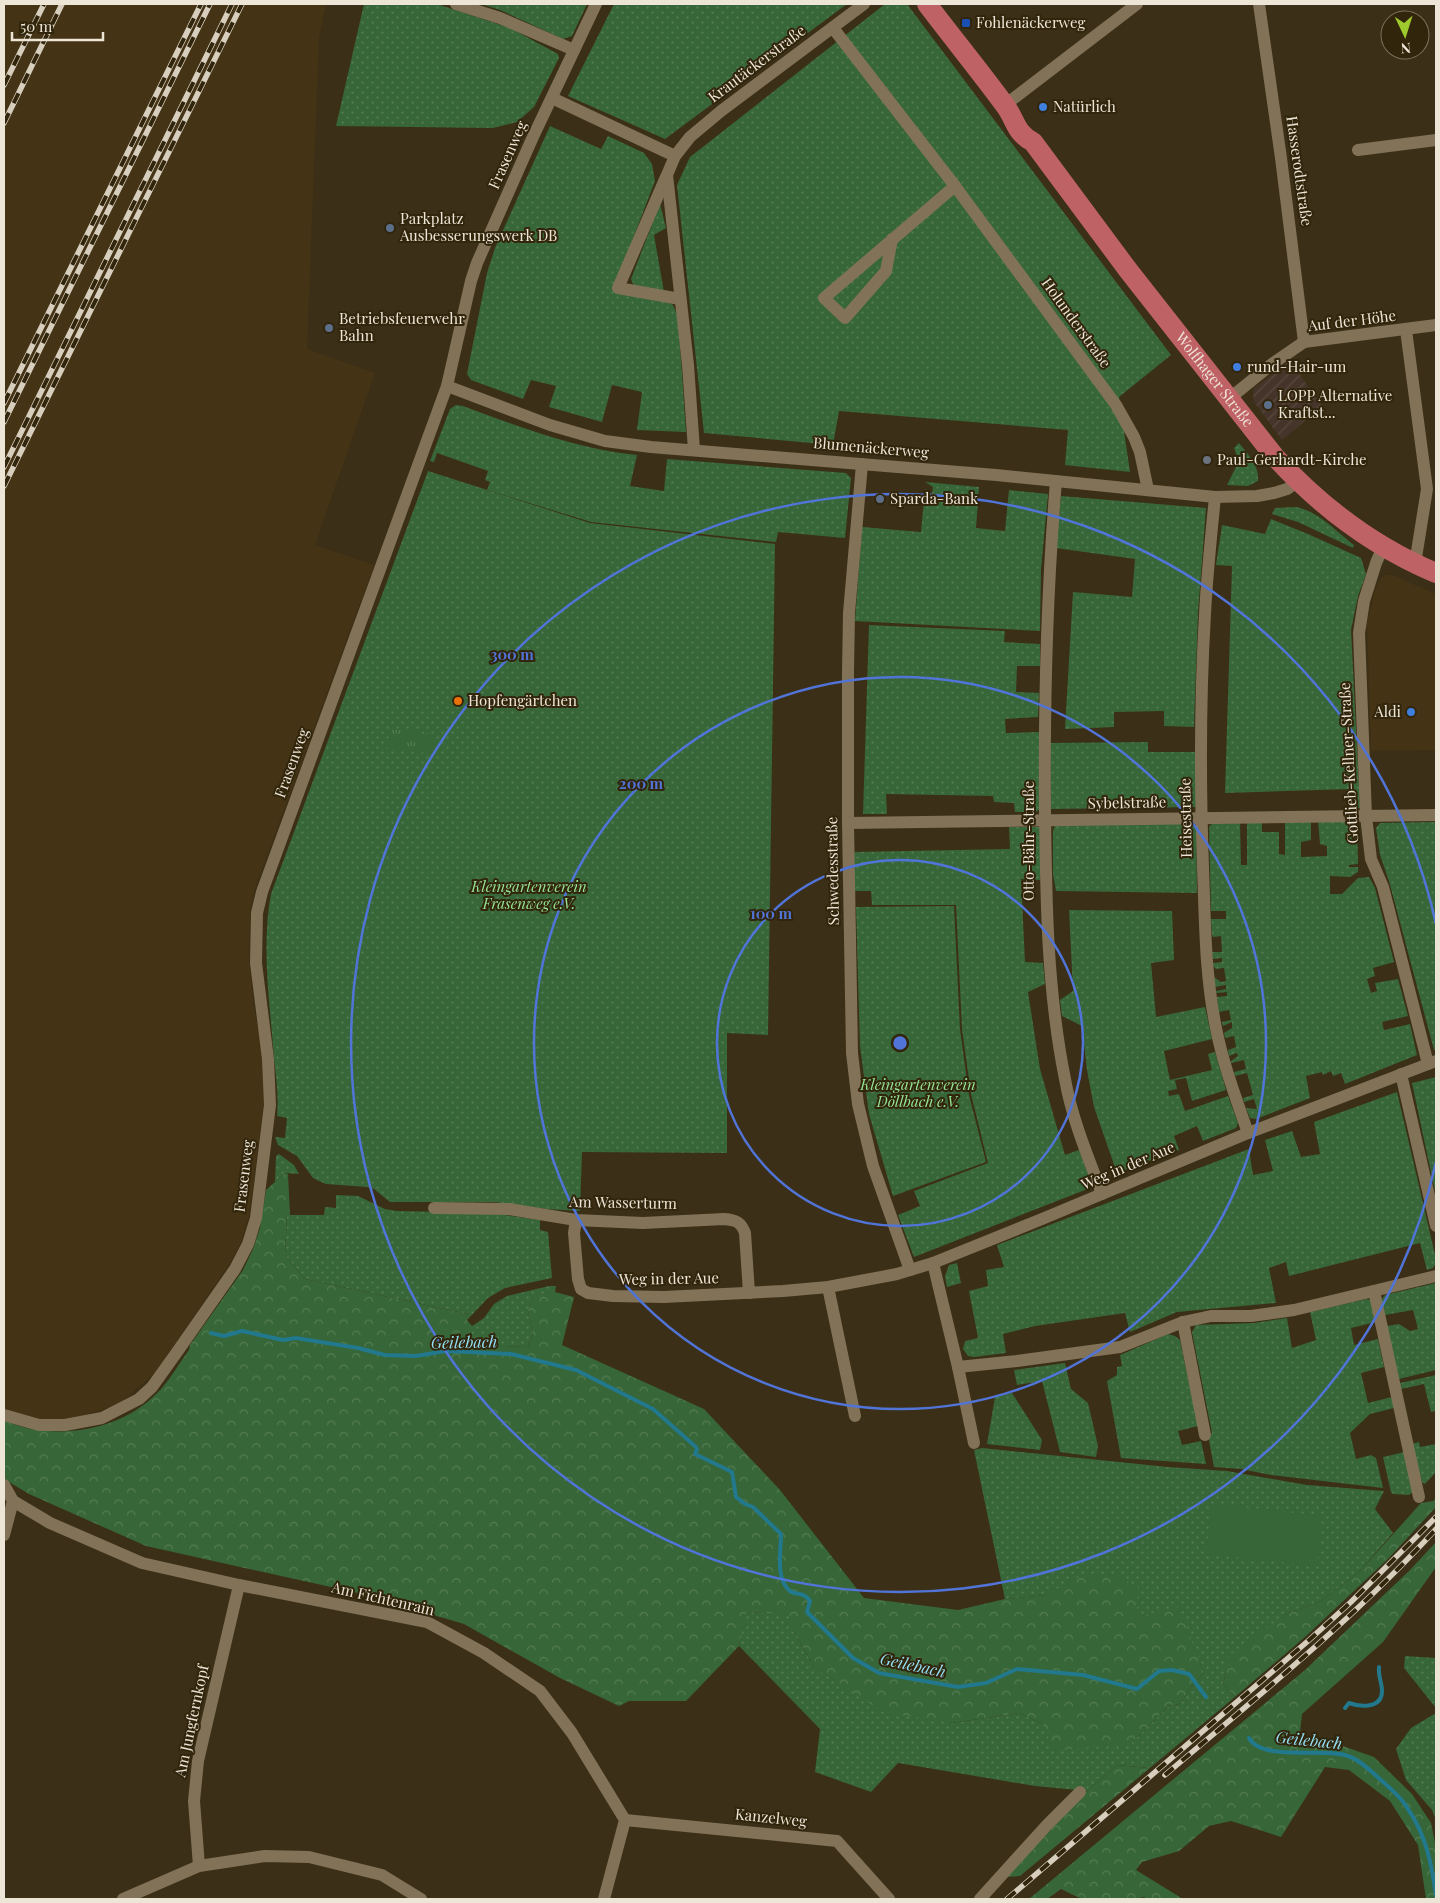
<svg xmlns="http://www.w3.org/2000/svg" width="1440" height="1903" font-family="'Playfair Display',serif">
<defs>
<pattern id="industrial-furrows" width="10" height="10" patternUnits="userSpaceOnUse" patternTransform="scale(1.25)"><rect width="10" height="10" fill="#45342a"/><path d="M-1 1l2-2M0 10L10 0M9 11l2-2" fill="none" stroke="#57483e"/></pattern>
<pattern id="grass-dots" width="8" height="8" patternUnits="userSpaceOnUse" patternTransform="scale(1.25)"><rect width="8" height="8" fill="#376638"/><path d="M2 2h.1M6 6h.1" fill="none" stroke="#547c54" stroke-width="1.8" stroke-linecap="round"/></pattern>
<pattern id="forest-crowns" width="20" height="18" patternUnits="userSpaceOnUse" patternTransform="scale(1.25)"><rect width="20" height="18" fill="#376638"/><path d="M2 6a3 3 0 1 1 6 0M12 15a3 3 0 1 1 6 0" fill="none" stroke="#547c54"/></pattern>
<pattern id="park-tufts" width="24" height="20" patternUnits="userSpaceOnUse" patternTransform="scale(1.25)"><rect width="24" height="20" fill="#376638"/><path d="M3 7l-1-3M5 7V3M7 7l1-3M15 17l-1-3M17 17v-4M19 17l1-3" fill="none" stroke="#547c54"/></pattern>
</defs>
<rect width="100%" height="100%" fill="#3b2f17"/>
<g fill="#443314">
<polygon points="4,4 326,4 319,38 307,349 375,373 315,545 374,565 254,891 250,911 249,961 254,1008 264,1058 266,1087 249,1215 242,1240 230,1263 154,1374 118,1405 72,1419 38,1420 4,1410"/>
<polygon points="1386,575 1392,575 1436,594 1436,750 1371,751 1367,622 1376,587 1382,577"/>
</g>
<polygon fill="url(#industrial-furrows)" points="1290,361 1322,406 1282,440 1254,402 1253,394 1254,388"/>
<g fill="url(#grass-dots)">
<polygon points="364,4 437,4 510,28 558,54 559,58 534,107 517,122 493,128 336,126"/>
<polygon points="481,4 587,4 572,36 563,39 500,10"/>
<polygon points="614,4 847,4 665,139 568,96"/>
<polygon points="885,4 907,4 1171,355 1119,397 1130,472 1065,465 1068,430 839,411 833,445 704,433 677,185 690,157"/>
<polygon points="550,126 601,149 608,136 644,153 652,164 655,181 613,291 665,300 673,305 678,317 686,432 637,430 642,392 612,385 602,422 549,407 556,386 531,380 523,399 471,380 467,374 487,273 495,248"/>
<polygon points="660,204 666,228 654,235 664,292 634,286 631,279"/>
<path d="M456 405 463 406C520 427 577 449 637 455L630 486 664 491 667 459 846 473 851 478 845 538 778 532 776 542 591 522 487 490 490 482 485 480 488 471 437 453 434 462 430 461 450 409Z"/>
<path d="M1239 443C1248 454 1260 467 1258 481L1248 486 1227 485 1239 461 1234 448Z"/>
<path d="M428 471 590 523 775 544 768 1035 727 1033V1153L582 1152 580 1211 546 1209 495 1202H390L374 1189 367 1187 326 1184 319 1181 313 1178 297 1156 278 1145 275 1137 285 1138 287 1118 277 1116C279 1097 276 1077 274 1058 270 1004 261 948 271 894Z"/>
<polygon points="925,482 979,487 976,528 1005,531 1009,490 1048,494 1041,569 1040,631 855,621 862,527 921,532 925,489 932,494 933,487"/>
<polygon points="1061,496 1206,508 1198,613 1194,727 1164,726 1164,711 1114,712 1114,727 1065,729 1073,592 1132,597 1135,559 1056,548"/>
<path d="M1296 507C1318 511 1337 532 1354 545L1353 548 1298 522 1272 514 1275 508Z"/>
<polygon points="1271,519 1308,534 1361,558 1366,574 1358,596 1351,630 1360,808 1353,808 1352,789 1225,793 1232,566 1216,565 1222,525 1265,534"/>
<polygon points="869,625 1005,631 1004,642 1040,644 1040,666 1017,666 1016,692 1039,693 1038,717 1005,719 1006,733 1039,732 1040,809 1036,812 1015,812 1014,803 994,802 993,796 886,794 887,814 863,814"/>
<polygon points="1148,742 1148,752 1196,752 1196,807 1051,809 1050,743"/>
<polygon points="1311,820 1311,840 1301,842 1301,857 1327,856 1327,846 1320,844 1318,820 1352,820 1357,825 1358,864 1349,865 1349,867 1358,867 1358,872 1350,877 1330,876 1330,894 1342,894 1358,878 1369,877 1375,888 1394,962 1373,968 1375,976 1367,979 1371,993 1377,991 1375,983 1398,979 1408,1016 1382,1022 1384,1030 1410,1024 1417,1055 1345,1084 1341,1073 1333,1076 1331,1071 1323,1075 1322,1072 1306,1076 1310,1098 1256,1119 1250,1118 1246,1108 1257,1109 1254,1099 1244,1102 1243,1098 1253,1095 1247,1073 1235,1076 1234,1072 1246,1069 1244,1060 1231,1063 1231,1061 1238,1056 1237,1053 1229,1056 1228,1050 1236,1047 1234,1036 1225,1038 1224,1033 1232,1028 1232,1022 1223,1026 1222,1022 1231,1020 1229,1010 1219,1012 1217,997 1227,996 1227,992 1216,993 1216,991 1226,989 1226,985 1215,987 1214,977 1221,982 1226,981 1224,968 1216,969 1213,966 1213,963 1222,962 1222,958 1213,959 1212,952 1222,952 1221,936 1213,937 1212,935 1211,919 1226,919 1226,911 1211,911 1209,827 1212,824 1240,823 1241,865 1247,865 1247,823 1262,822 1262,832 1279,832 1279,854 1285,855 1285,821"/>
<polygon points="1436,822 1436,1050 1434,1050 1389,881 1380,855 1376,828 1380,823"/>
<polygon points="1189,823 1196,828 1197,893 1056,891 1053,874 1053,831 1055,826"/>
<polygon points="1009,827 1040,827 1040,880 1021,879 1025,962 1043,963 1045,984 1028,992 1040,1069 1065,1155 1079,1150 1092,1183 1090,1188 914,1257 898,1215 920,1206 914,1191 988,1163 971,1094 962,1029 956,905 872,905 871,891 855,891 853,852 1010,849"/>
<polygon points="954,906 960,1029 969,1095 986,1162 893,1196 869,1114 860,1046 856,907"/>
<polygon points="1069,910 1172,911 1174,960 1151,963 1156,1017 1205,1007 1212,1039 1164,1051 1170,1080 1212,1070 1208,1054 1215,1052 1226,1090 1192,1101 1186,1078 1175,1080 1177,1089 1168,1091 1169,1096 1179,1094 1185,1111 1228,1096 1238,1123 1236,1128 1203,1141 1197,1126 1174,1136 1179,1150 1117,1173 1094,1107 1087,1070 1082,1026 1062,1016 1060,1000 1073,991"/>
<polygon points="1436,1077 1436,1196 1412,1083"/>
<polygon points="1397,1092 1436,1259 1436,1263 1433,1268 1427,1270 1420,1243 1289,1276 1286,1262 1269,1268 1276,1303 1177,1312 1130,1332 1125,1313 1035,1326 1003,1334 1006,1353 974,1357 968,1356 963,1349 965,1341 978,1338 969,1291 988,1286 986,1270 1004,1267 997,1245 1249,1149 1253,1175 1273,1171 1265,1140 1292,1131 1301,1157 1320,1154 1314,1122"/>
<polygon points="279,1154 294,1165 299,1174 285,1173 275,1182 276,1156"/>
<polygon points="336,1195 358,1196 385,1209 397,1211 491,1213 540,1220 540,1230 548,1232 552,1278 505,1288 488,1298 467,1320 468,1314 305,1279 285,1255 287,1215 324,1215 325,1207 336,1208"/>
<polygon points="957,1263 961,1283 947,1287 945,1276 949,1265"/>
<polygon points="1436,1283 1436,1370 1399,1379 1387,1326 1399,1324 1410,1331 1418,1329 1413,1310 1385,1315 1381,1300 1385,1295"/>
<polygon points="549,1286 556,1286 555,1292 534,1296 528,1310 533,1334 528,1346 500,1347 472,1341 472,1326 484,1318 494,1304 507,1296"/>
<polygon points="1366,1299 1371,1300 1376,1322 1351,1328 1354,1345 1378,1339 1384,1367 1361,1373 1368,1403 1392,1397 1394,1408 1370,1414 1350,1433 1356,1459 1371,1455 1376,1458 1383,1488 1271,1475 1241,1469 1214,1467 1208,1435 1212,1433 1192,1332 1196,1325 1254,1323 1287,1318 1292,1348 1316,1340 1310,1312"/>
<polygon points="1168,1334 1175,1336 1180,1340 1198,1426 1178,1431 1182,1445 1201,1441 1206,1464 1121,1458 1107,1381 1117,1375 1117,1367 1122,1366 1120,1355"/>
<polygon points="1065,1363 1071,1389 1088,1403 1098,1446 1096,1457 1060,1452 1042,1381 1017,1385 1014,1370"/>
<polygon points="1436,1375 1436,1411 1431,1412 1424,1384 1401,1389 1400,1383"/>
<polygon points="1012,1393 1042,1440 1040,1450 987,1444 995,1397"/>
<polygon points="1419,1442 1420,1447 1436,1444 1436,1472 1425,1484 1422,1482 1412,1444"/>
<polygon points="982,1448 1168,1467 1227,1471 1307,1485 1384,1491 1375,1509 1393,1533 1359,1572 1321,1601 1284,1615 1226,1672 1223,1684 1235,1697 1150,1768 1117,1765 1087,1791 1035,1786 898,1763 871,1792 815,1772 820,1729 739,1646 745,1612 790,1613 794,1632 814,1667 849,1689 952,1723 1019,1713 1043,1724 1131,1743 1169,1706 1180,1704 1190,1688 1204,1673 1178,1608 1137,1617 1046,1595 1005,1599 974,1450"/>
<polygon points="1405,1452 1414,1491 1409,1495 1393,1494 1391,1492 1383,1457"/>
<polygon points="1405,1656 1436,1658 1436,1708 1404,1668"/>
<polygon points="1436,1713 1436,1820 1432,1810 1406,1780 1396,1749 1411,1728"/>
</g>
<g fill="url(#forest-crowns)">
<path d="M285 1173 288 1174 290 1215H287L285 1255 305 1279 468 1314 467 1320 472 1326V1341L500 1347 528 1346 533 1334 528 1310 534 1295 555 1292 574 1297 562 1345 704 1409 780 1490 864 1598 958 1610 1005 1599 1046 1595 1079 1577 1111 1573 1138 1587 1137 1617 1179 1607 1204 1673 1190 1688 1180 1704 1169 1706 1131 1743 1053 1751 1043 1724 1019 1713 952 1723 883 1712 814 1667 794 1632 789 1614 746 1612 739 1646 686 1701H629L619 1706 560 1678 464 1624 358 1593 146 1546 29 1494 4 1479V1421C15 1424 26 1429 37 1430 83 1436 131 1423 162 1388 172 1376 180 1362 189 1350L190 1345 243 1270 253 1249 260 1228 266 1190Z"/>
<polygon points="1436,1498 1436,1507 1387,1560 1305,1637 1235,1697 1223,1684 1226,1672 1226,1658 1284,1615 1321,1601 1359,1572 1421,1503 1433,1501"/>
<path d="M1436 1542V1567L1383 1642 1302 1714 1299 1742 1340 1745 1374 1757 1412 1794 1431 1823 1436 1848V1899H1426L1418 1845 1390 1801 1349 1770 1325 1767 1281 1837 1231 1821 1209 1826 1179 1851 1142 1862 1136 1870 1183 1899H1147L1144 1897C1131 1900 1093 1902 1080 1898 1073 1895 1067 1892 1061 1889L1047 1899H1029L1305 1670 1411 1569Z"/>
<polygon points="1117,1765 1150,1768 1020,1876 1006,1877 1087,1791"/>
</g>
<polygon fill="url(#park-tufts)" points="390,729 435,734 434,754 387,748"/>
<polygon fill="#376638" points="1212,1504 1322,1516 1317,1566 1206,1554"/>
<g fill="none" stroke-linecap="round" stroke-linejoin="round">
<g stroke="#22788c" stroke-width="4">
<polyline points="211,1333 224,1336 242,1331 283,1340 296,1338 358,1348 385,1355 416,1356 446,1351 511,1354 576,1370 653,1409 696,1447"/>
<path d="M697 1449 695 1454 732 1472 736 1497 745 1504 753 1507 781 1534C781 1551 775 1579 790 1591 797 1596 803 1591 810 1601L807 1612 853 1658 879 1673 958 1687 986 1683 1017 1669 1083 1675 1137 1689 1159 1671 1172 1670 1189 1674 1206 1697"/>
<path d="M1345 1708 1349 1703C1360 1707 1382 1709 1382 1691 1382 1683 1378 1676 1379 1667"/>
<path d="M1249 1738C1262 1762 1325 1747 1348 1756 1360 1760 1372 1772 1382 1781 1391 1789 1402 1798 1408 1809 1426 1835 1432 1865 1436 1896"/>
</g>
<g stroke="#817258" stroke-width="12">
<polyline points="456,4 500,18 574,50"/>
<polyline points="1259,4 1281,158 1304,342"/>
<polyline points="833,28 955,186 1116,405 1134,437 1140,452 1148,490"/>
<polyline points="552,98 675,156"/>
<polyline points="1005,105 1137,4"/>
<polyline points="1358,150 1436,140"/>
<polyline points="666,177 618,288 680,299"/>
<polyline points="892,239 886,271 845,318 824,298 955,186"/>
<polyline points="1406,330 1427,489 1415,564"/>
<polyline points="447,386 550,425 605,441 651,447 996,475 1215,497 1257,496 1274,493 1287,489 1297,482"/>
<polyline points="1230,398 1272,364 1304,342 1436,325"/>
<polyline points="694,450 688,365 667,175 675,156 690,137 721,111 864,4"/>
<polyline points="862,464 849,613 848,672 848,823 852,1053 858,1104 873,1166 910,1270"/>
<path d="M1056 481C1047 590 1044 699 1045 809 1046 900 1047 990 1065 1079 1072 1119 1088 1157 1102 1194"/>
<path d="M1215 497C1211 536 1207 575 1205 614 1200 698 1200 783 1203 867 1205 921 1205 975 1216 1028 1223 1064 1236 1098 1248 1133"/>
<polyline points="1383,547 1376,563 1364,601 1359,633 1366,816 1371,859 1383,887 1428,1064"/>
<polyline points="848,823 1436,815"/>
<polyline points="1401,1074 1436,1226"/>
<path d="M434 1208 509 1209 576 1220 643 1223 724 1219C736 1220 741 1222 745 1233L749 1293"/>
<polyline points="576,1220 574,1233 578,1279 581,1289 588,1293 613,1296 664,1297 783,1291 828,1287 897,1274 933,1263 1042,1219 1248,1133 1436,1061"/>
<polyline points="933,1263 958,1367 1017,1361 1120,1347 1183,1322 1211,1316 1251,1316 1294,1310 1436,1276"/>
<polyline points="828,1287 855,1416"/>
<polyline points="1374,1291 1419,1497"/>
<polyline points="1183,1322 1205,1435"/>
<polyline points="958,1367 974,1443"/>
<polyline points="4,1415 39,1425 65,1425 102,1418 139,1399 152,1387 177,1352 235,1269 248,1244 256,1218 270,1105 268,1059 256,963 257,913 262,892 447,386 471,281 477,263 532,139 596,4"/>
<polyline points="4,1485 13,1501 4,1535"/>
<polyline points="13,1501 50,1523 142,1563 239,1585 427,1622 484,1653 540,1691 572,1733 625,1820 604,1899"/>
<polyline points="625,1820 837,1841 889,1899"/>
<polyline points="199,1866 194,1801 198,1761 239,1585"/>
<polyline points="123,1899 199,1866 265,1856 309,1857 382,1875 421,1899"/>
<polyline points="980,1899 1047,1825 1080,1792"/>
</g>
<path stroke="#bf6266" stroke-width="20" id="s1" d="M927 4C952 37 979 70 1004 104 1016 119 1014 132 1033 142L1128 270 1275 457C1321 507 1374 547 1436 573"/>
<defs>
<g id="rail">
<polyline points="4,85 44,4"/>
<polyline points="4,123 62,4"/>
<polyline points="4,403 201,4"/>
<polyline points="4,422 210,4"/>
<polyline points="4,467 232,4"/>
<polyline points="4,486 242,4"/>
<path d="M1165 1775C1258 1696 1354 1619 1436 1529"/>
<polyline points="1007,1899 1308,1641 1351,1602 1436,1517"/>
</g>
</defs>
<use href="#rail" stroke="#d7cebe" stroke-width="5.5"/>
<use href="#rail" stroke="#31250c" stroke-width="4" stroke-dasharray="11" stroke-linecap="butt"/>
</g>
<g fill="none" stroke="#5174d8" stroke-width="2.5">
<circle cx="900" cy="1043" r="183"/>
<circle cx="900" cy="1043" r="366"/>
<path d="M1436 1162A549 549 0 1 1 1436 924"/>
</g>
<rect fill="#1a4fb4" stroke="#31250c" stroke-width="2" x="961" y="18" width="10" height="10" rx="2.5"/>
<g fill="#3f7fe0" stroke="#31250c" stroke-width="2">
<circle cx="1043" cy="107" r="5"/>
<circle cx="1237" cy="367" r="5"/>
<circle cx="1411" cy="712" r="5"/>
</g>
<g fill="#5c6f8a" stroke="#31250c" stroke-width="2">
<circle cx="390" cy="228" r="5"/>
<circle cx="329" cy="328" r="5"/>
<circle cx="1268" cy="405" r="5"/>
<circle cx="880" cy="499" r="5"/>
</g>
<circle fill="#6b7280" stroke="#31250c" stroke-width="2" cx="1207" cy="460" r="5"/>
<circle fill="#e8710a" stroke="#31250c" stroke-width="2" cx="458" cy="701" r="5"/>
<g text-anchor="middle" stroke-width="4" stroke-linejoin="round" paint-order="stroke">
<g font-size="15" fill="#ede5d6" stroke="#31250c" text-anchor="start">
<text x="976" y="28">Fohlenäckerweg</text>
<text x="1053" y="112">Natürlich</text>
<text x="400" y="224">Parkplatz<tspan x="400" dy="17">Ausbesserungswerk DB</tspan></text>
<text x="339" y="324">Betriebsfeuerwehr<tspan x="339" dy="17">Bahn</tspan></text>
<text x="1247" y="372">rund-Hair-um</text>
<text x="1278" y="401">LOPP Alternative<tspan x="1278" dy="17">Kraftst...</tspan></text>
<text x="1217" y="465">Paul-Gerhardt-Kirche</text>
<text x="890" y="504">Sparda-Bank</text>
<text x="468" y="706">Hopfengärtchen</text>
<text x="1401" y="717" text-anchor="end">Aldi</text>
</g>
<g font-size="15" fill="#ede5d6" stroke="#31250c">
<text transform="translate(757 64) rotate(-37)" y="5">Krautäckerstraße</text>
<text transform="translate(508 155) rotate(-66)" y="5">Frasenweg</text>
<text transform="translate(1299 171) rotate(82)" y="5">Hasserodtstraße</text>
<text transform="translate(1352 321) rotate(-7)" y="5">Auf der Höhe</text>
<text transform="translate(1076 323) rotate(54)" y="5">Holunderstraße</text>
<text dy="5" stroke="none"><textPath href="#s1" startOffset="474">Wolfhager Straße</textPath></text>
<text transform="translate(871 448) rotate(5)" y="5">Blumenäckerweg</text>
<text transform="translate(292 763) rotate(-70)" y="5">Frasenweg</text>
<text transform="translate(1349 763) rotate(-93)" y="5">Gottlieb-Kellner-Straße</text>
<text transform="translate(1127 803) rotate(-1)" y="5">Sybelstraße</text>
<text transform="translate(1186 818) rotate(-91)" y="5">Heisestraße</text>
<text transform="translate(1029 841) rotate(-90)" y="5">Otto-Bähr-Straße</text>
<text transform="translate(833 871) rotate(-91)" y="5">Schwedesstraße</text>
<text transform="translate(1128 1166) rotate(-23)" y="5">Weg in der Aue</text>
<text transform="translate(244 1176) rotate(-83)" y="5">Frasenweg</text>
<text transform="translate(623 1203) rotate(1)" y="5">Am Wasserturm</text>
<text transform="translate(669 1279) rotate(-1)" y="5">Weg in der Aue</text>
<text transform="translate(383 1599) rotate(13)" y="5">Am Fichtenrain</text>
<text transform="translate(192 1721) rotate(-78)" y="5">Am Jungfernkopf</text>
<text transform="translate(771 1818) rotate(6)" y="5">Kanzelweg</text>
</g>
<g font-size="15" font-style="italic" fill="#95e595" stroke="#31250c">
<text x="529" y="892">Kleingartenverein<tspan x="529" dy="17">Frasenweg e.V.</tspan></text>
<text x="918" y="1090">Kleingartenverein<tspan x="918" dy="17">Döllbach e.V.</tspan></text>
</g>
<g font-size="16" font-style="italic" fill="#92dff4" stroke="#31250c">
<text transform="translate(464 1342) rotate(-1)" y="6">Geilebach</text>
<text transform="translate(913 1665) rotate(12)" y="6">Geilebach</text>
<text transform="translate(1309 1740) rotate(6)" y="6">Geilebach</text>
</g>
</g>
<circle cx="900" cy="1043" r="8" fill="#5174d8" stroke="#31250c" stroke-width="2.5"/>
<g font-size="15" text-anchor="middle" font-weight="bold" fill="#5174d8" stroke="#31250c" stroke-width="4" stroke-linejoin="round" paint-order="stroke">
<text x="512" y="660">300 m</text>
<text x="641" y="789">200 m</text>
<text x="771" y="919">100 m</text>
</g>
<rect width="1440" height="1903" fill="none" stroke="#ede5d6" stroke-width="10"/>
<g transform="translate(1405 35) rotate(176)"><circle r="24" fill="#31250c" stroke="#7c725d"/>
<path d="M0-4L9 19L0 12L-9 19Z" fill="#9fca2d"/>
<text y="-8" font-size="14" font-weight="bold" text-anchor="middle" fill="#ede5d6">N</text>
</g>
<path d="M12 32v8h91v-8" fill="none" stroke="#ede5d6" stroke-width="2.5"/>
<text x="20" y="32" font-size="15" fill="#ede5d6" stroke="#31250c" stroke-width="4" paint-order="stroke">50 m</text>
</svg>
